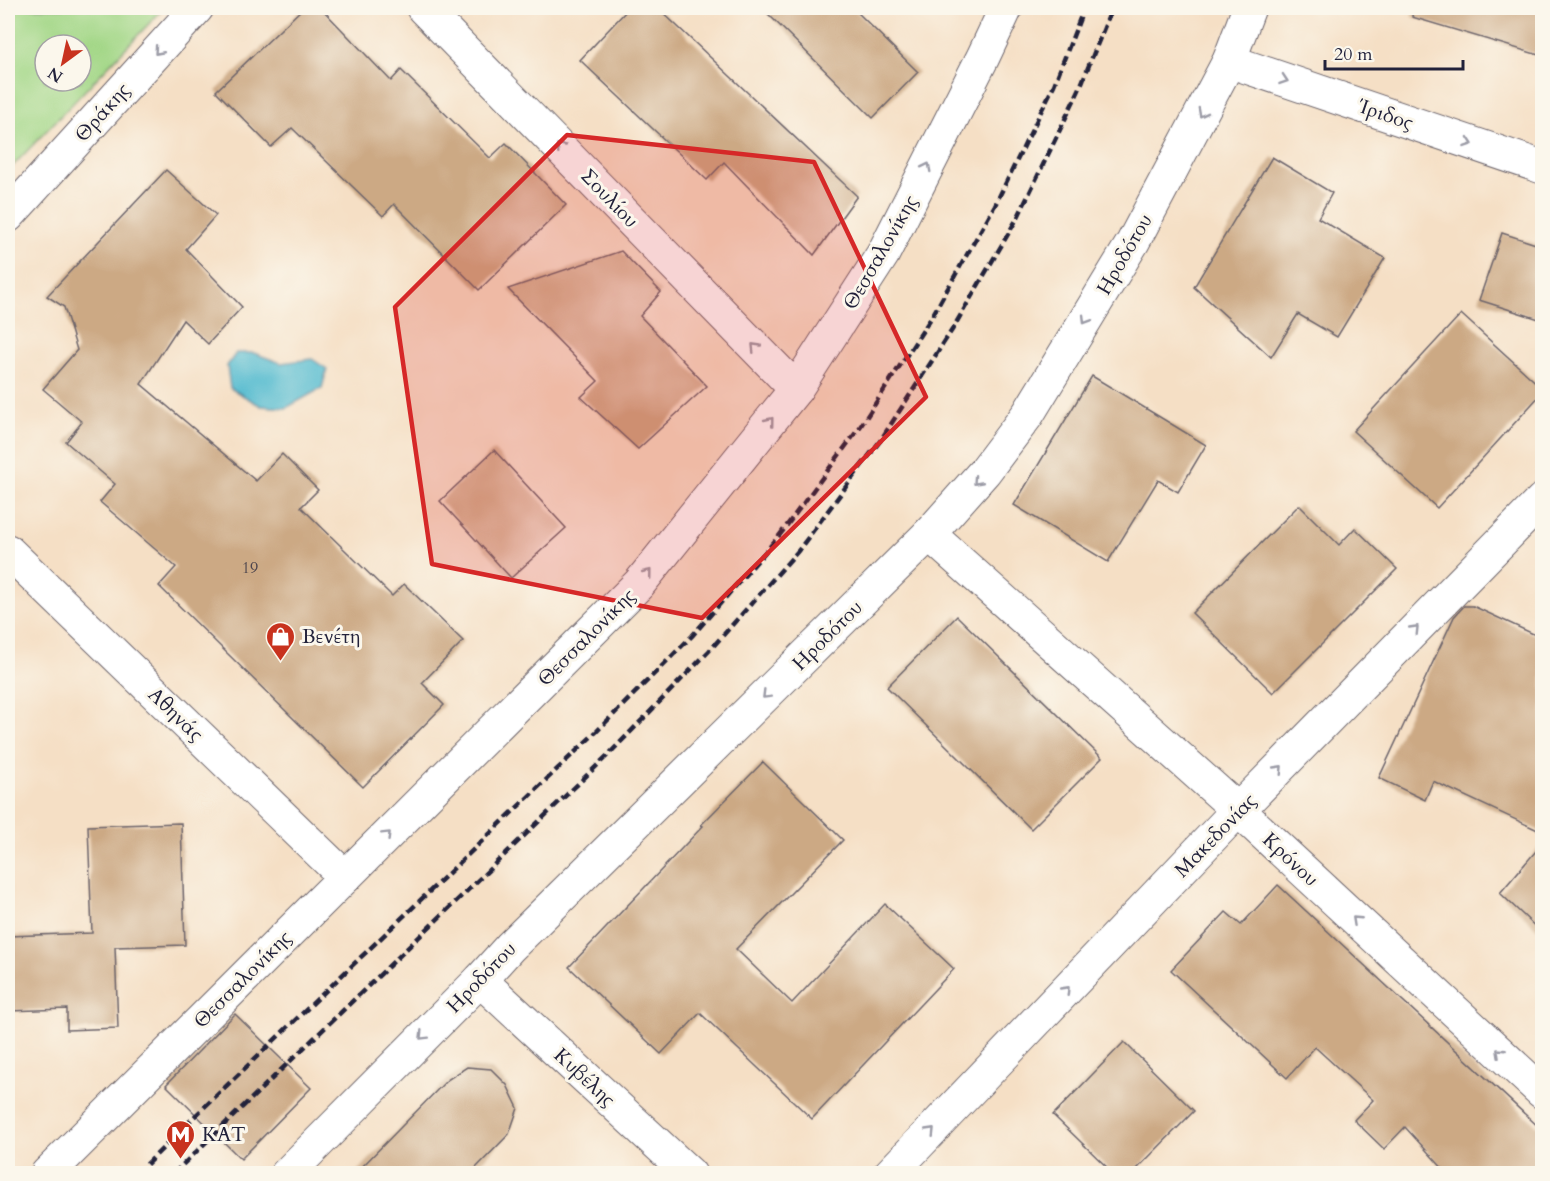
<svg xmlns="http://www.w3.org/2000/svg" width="1550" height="1181" font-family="Cardo,serif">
<rect width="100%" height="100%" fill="#fbf7ec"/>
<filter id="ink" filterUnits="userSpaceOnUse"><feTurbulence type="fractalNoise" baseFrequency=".0167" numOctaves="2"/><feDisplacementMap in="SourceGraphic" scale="12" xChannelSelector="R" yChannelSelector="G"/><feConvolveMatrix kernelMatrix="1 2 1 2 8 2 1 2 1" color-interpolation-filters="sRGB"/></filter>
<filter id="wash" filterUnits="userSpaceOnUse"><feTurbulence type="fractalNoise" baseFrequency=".008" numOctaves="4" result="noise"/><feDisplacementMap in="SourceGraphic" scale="24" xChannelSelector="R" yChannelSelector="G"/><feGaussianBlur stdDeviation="1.35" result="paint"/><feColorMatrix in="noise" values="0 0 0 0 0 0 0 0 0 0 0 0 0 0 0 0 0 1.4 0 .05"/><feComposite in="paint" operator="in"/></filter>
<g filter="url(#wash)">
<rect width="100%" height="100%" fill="#f5dfc5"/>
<path fill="#a3d787" stroke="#627c61" stroke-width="1.5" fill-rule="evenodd" d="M8 8H164L8 171ZM45 45H81V81H45Z"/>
<polygon fill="#51bacf" stroke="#3a6e85" stroke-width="1.5" points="236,353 254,353 281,363 312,359 327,369 322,388 286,408 261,406 230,388 227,366"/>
<g id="blocks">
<g fill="#cca984">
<polygon points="303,8 321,8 391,81 401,70 490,158 506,143 566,205 479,290 394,204 383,216 292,128 271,147 216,91"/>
<polygon points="629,8 658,8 857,196 814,255 724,162 707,180 580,60"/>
<polygon points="762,8 853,8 918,72 873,118"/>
<polygon points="1413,8 1542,8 1542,56 1412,17"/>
<polygon points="1272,157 1332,193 1318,218 1385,258 1337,337 1298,314 1271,357 1194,287"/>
<polygon points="166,170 216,215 186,249 242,307 208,344 183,320 141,384 256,481 282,454 318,490 301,507 392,596 404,584 463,641 422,683 444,705 363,787 159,586 176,567 100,502 115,484 66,442 82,422 43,389 77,350 64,307 47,296"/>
<polygon points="1502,233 1542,246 1542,320 1479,300"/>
<polygon points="621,251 661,292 640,316 707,386 638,449 581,397 598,381 508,289"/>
<polygon points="1461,314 1542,388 1542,393 1437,508 1353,431"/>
<polygon points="1092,376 1206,445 1178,492 1158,480 1108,562 1014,505"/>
<polygon points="494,450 566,528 511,578 440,501"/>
<polygon points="1299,505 1339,545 1355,528 1397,569 1273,693 1192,613"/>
<polygon points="1464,606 1473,606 1542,638 1542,832 1433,781 1425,800 1379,778 1454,617"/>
<polygon points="957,616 1102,758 1031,829 887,687"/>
<polygon points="763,762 843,840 736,949 792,1003 885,904 954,969 812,1119 700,1013 661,1054 569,967 703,826 701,825"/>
<polygon points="181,823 185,945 115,947 118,1028 67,1030 67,1009 8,1011 8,936 92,933 88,826"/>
<polygon points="1542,844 1542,933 1500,893"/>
<polygon points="1278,885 1542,1130 1542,1173 1447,1173 1405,1127 1384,1149 1354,1120 1373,1100 1315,1047 1287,1078 1171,970 1226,912 1241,925"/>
<polygon points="235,1014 311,1088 241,1159 166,1085"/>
<polygon points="1124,1042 1194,1111 1133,1173 1113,1173 1053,1115"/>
<polygon points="467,1067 491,1069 507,1085 518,1108 509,1134 471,1173 356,1173 447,1080"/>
</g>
</g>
</g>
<g filter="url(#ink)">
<use href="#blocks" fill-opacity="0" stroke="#6c646b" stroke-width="1.5"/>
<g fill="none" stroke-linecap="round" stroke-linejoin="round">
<defs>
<g id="minor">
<polyline points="423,8 796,389"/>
<polyline points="1229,61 1542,167"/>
<polyline points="8,216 197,8"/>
<polyline points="929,534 1238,810 1542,1092"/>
<polyline points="8,551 345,877"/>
<polyline points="480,980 690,1174"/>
<polyline points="47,1174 639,584 796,389 883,254 983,57 1006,8"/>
<polyline points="287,1174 480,980 510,947 929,534 985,471 1028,414 1133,242 1229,61 1249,8"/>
<polyline points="890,1174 1238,810 1542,500"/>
</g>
</defs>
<use href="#minor" stroke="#6c646b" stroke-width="35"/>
<use href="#minor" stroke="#fff" stroke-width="33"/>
<g stroke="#22223b" stroke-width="4.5" stroke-dasharray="9 4.5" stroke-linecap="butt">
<polyline points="137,1174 194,1117 596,732 692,636 779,536 860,427 931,318 995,205 1054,85 1084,8"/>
<polyline points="173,1174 609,754 709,651 798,551 880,441 952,330 1018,217 1079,90 1112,8"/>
</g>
</g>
<defs><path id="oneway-chevron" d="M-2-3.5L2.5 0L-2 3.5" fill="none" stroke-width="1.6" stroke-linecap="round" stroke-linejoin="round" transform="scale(1.5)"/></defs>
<g stroke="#9c9ca7">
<use href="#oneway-chevron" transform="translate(158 51) rotate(132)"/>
<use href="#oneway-chevron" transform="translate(1284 80) rotate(19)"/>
<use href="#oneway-chevron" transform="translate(1202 113) rotate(118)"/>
<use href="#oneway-chevron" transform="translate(1469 143) rotate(19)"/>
<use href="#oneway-chevron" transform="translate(560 147) rotate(-134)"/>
<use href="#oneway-chevron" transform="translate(927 167) rotate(-63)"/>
<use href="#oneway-chevron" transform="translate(1086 320) rotate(121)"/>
<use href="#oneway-chevron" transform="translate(755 347) rotate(-134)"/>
<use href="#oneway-chevron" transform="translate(770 421) rotate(-51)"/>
<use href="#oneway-chevron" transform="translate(977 481) rotate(132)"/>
<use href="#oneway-chevron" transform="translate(648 573) rotate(-51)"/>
<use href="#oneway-chevron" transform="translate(1415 629) rotate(-46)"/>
<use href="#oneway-chevron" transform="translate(766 695) rotate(135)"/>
<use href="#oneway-chevron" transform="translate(1279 769) rotate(-46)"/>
<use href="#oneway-chevron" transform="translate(387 835) rotate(-45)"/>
<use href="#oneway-chevron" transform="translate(1356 920) rotate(-137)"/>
<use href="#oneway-chevron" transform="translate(1066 990) rotate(-46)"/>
<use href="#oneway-chevron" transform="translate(423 1036) rotate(135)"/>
<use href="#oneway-chevron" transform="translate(1500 1052) rotate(-137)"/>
<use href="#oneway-chevron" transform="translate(931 1131) rotate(-46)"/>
</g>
</g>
<path fill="#d62828" fill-opacity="0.2" stroke="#d62828" stroke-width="4.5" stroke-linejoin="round" d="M567 135 814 162 926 397 702 618 432 564 395 307Z"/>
<defs>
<symbol id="shop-pin" viewBox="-11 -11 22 30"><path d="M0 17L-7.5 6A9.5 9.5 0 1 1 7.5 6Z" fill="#c8321e" stroke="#fbf7ec"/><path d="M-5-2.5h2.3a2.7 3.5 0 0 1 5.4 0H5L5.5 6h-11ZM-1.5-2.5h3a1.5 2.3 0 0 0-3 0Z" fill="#fff"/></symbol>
<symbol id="metro-pin" viewBox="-11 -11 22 30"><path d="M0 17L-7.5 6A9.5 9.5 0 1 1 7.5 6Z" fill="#c8321e" stroke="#fbf7ec"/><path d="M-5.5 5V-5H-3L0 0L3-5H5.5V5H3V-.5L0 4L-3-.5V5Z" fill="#fff"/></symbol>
</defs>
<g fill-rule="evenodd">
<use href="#shop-pin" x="264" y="620" width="33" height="45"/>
<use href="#metro-pin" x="164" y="1118" width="33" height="45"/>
</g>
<g text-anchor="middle" stroke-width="6" stroke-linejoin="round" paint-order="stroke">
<g font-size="16" fill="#4c444d">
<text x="250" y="573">19</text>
</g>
<g font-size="20" fill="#22223b" stroke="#fbf7ec">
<text transform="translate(102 112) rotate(-48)" y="7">Θράκης</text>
<text transform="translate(1386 114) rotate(19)" y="7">Ίριδος</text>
<text transform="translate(610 198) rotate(46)" y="7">Σουλίου</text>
<text transform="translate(880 252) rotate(-60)" y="7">Θεσσαλονίκης</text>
<text transform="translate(1124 254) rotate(-60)" y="7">Ηροδότου</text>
<text transform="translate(827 635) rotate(-45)" y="7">Ηροδότου</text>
<text transform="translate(586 637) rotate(-45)" y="7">Θεσσαλονίκης</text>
<text transform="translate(176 714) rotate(44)" y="7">Αθηνάς</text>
<text transform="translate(1215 835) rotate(-46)" y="7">Μακεδονίας</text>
<text transform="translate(1291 859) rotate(43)" y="7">Κρόνου</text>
<text transform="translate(481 977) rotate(-46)" y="7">Ηροδότου</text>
<text transform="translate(242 979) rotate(-45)" y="7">Θεσσαλονίκης</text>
<text transform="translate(585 1077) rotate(43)" y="7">Κυβέλης</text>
</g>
<g font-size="20" fill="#22223b" stroke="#fbf7ec" text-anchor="start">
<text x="302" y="643">Βενέτη</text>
<text x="202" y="1141">ΚΑΤ</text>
</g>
</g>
<rect width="1550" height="1181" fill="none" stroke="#fbf7ec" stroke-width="30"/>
<g transform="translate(63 63) rotate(213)"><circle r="28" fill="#fbf7ec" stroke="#a4a2a5" stroke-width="1.5"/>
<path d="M0-4.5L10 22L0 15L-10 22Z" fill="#c8321e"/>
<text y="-9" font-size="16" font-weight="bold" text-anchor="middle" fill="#22223b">N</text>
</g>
<path d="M1325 60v9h138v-9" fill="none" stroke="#22223b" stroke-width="3"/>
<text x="1334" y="60" font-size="18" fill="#22223b" stroke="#fbf7ec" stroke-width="4.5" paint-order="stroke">20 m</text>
</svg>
